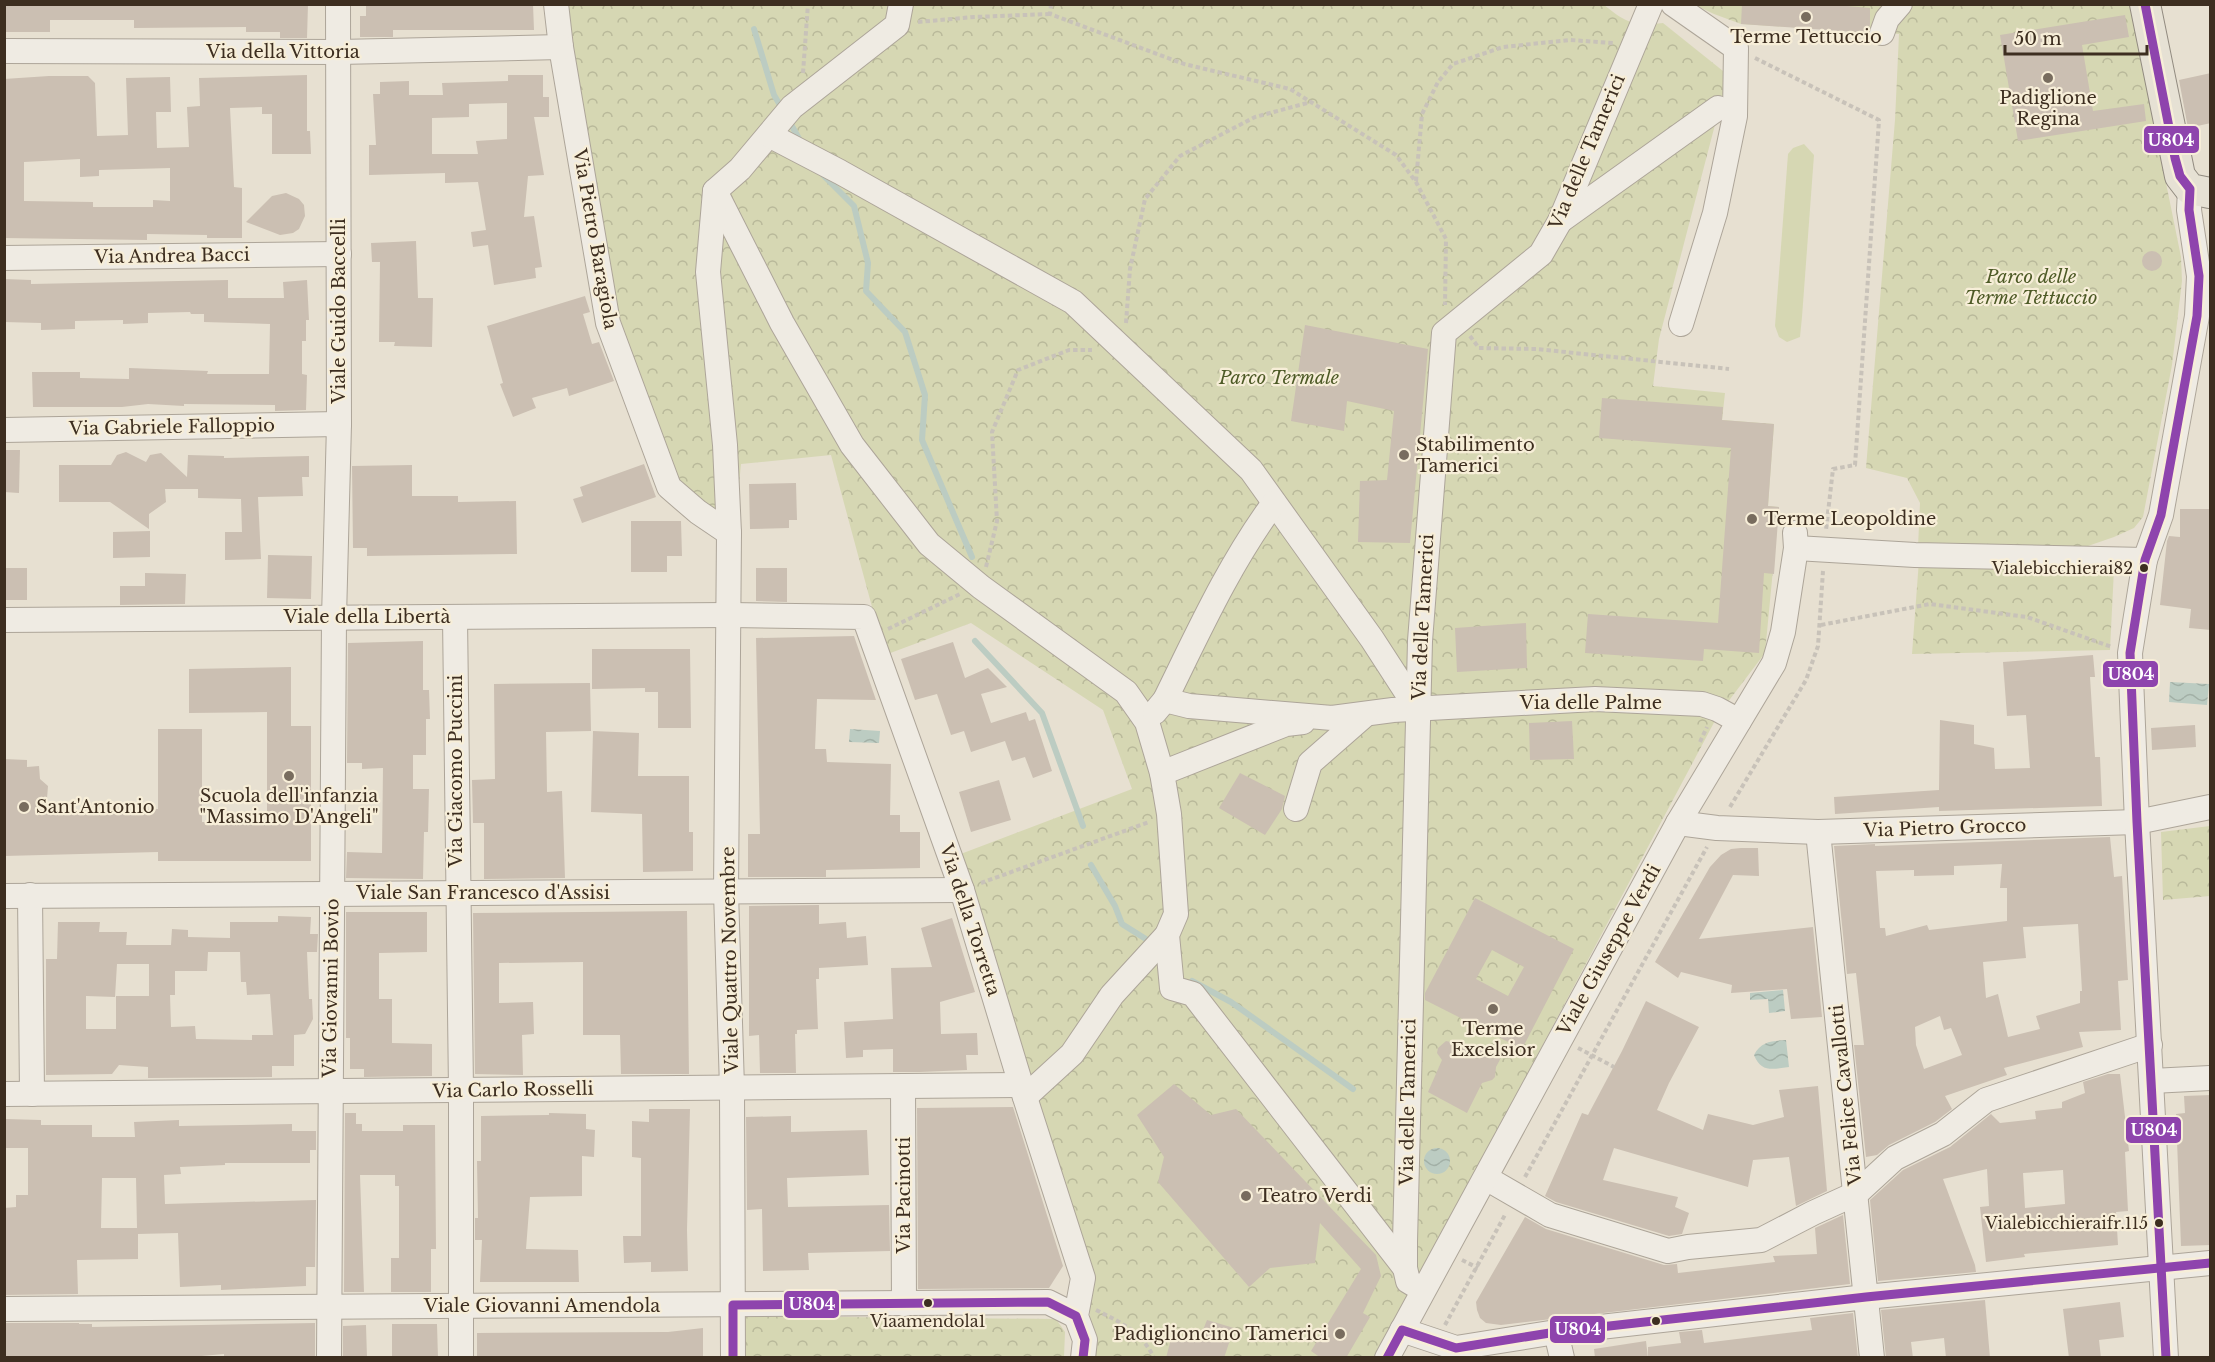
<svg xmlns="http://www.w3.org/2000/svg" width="2215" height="1362" font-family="'Libre Baskerville',serif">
<defs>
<pattern id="park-crowns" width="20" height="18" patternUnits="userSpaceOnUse" patternTransform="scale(1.5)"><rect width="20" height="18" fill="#d6d7b3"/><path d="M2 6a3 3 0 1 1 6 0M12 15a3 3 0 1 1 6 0" fill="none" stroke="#b9b99a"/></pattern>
<pattern id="water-waves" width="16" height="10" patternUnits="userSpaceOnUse" patternTransform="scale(1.5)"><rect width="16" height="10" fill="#bcccc2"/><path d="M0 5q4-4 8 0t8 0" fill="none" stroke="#a2b0a6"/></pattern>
</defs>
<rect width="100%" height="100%" fill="#e7e0d1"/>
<polygon fill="#d6d7b3" points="1804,144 1814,155 1802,317 1800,337 1787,342 1779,337 1775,326 1788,154 1793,148"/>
<g fill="url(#park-crowns)">
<path d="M566 5H1604C1627 23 1632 26 1663 23L1728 75 1659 339 1653 386 1725 393 1722 420 1774 424 1768 506 1779 507 1765 653 1718 715 1377 1357H1091L1089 1272 958 855 1132 789 1103 710 971 623 885 655 831 455 741 464 735 527 673 480 614 321Z"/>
<polygon points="1695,5 2130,5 2181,257 2182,281 2172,365 2143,517 2134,528 2114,537 2085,547 1918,547 1920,503 1907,478 1866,468 1895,120 1899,34 1741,24 1714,14"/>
<polygon points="1919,560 2114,569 2110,650 1912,654"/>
<polygon points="2210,826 2210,896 2163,900 2161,832"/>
<polygon points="737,1316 1056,1319 1065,1332 1064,1357 738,1357"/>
</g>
<g fill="url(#water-waves)">
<polygon points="2170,682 2209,684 2207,705 2169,702"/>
<polygon points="850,729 880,731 879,743 849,742"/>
<polygon points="1783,990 1785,1011 1769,1013 1768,999 1750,1000 1750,993"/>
<path d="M1786 1040 1789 1067C1773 1069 1761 1073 1754 1055 1761 1041 1772 1041 1786 1040Z"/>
<circle cx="1437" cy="1161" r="13"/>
</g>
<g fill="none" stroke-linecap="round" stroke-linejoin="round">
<g stroke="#bcccc2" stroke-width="6">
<polyline points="754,29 774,95 783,110"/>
<polyline points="788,119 802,144"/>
<polyline points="823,175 854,206 868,263 866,291 905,332 925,395 922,440 972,557"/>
<polyline points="975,641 1042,713 1083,826"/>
<polyline points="1091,865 1115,906 1122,924 1149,941"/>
<polyline points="1192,981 1231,1002 1353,1089"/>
</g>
</g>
<g fill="#cbbfb2" fill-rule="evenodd">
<polygon points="4,4 308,4 307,38 280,38 280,32 246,32 246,27 134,28 134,20 50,20 50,32 4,32"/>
<polygon points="366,4 533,4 534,30 393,30 393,37 360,37 360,16 366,16"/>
<polygon points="1742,4 1824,4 1870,8 1870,24 1868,33 1741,24"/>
<polygon points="2125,15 2129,37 2082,45 2093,111 2144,104 2146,121 2018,141 2000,35"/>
<polygon points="2211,73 2211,123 2188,128 2179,80"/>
<path d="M307 75V131H310L311 154H272V114H262V107L230 108 234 187 242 188V238H207V235L147 234V240L4 238V79L49 76H88L95 83 97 136 128 135 126 78 170 77 171 112H156L157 148 189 147 187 107 200 106 199 78ZM80 159V177L99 176V170L170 168V201L153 200V207H93V202L24 201V162Z"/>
<path d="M508 75H543V97H549V117H534L544 175 528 176 524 217 534 216 542 267 535 268 536 278 494 285 488 245 473 247 471 232 486 230 478 182 445 183V173L369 175V145H376L373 94H380V82L409 81V95H443L442 83 508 81ZM507 103V139L476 141 478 154H432V118L469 117V104Z"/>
<polygon points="286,193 299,199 304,205 305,216 299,229 293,233 280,235 246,222 272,196"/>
<polygon points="416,241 418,298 433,298 432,347 394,346 395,342 379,342 380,262 372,262 371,243"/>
<circle cx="2152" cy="261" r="10"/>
<polygon points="4,279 31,280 31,284 228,280 228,298 284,298 283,282 307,280 309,320 306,320 306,341 302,341 302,374 307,375 306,410 275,411 275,405 184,404 184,406 148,404 122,407 33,407 32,372 80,372 80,378 129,379 129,368 208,371 207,374 269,374 270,324 204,322 204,314 191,314 190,312 148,313 148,323 123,324 123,320 75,321 75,329 41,330 41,323 4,322"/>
<polygon points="585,296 590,312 583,314 592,344 599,342 614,381 569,396 567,388 532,398 536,408 513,417 500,384 503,383 487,326"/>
<polygon points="1305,325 1428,349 1410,543 1358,542 1360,481 1387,480 1394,411 1347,401 1344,431 1291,421"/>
<polygon points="1602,398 1723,407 1722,420 1774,424 1768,506 1779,507 1774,574 1764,573 1759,653 1704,649 1703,661 1585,653 1588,614 1718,623 1731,448 1599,438"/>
<polygon points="4,450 20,450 19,493 4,492"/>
<polygon points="126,452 146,462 150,455 161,453 187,477 188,455 224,456 224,458 309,456 309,477 302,477 303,496 258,497 261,559 225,560 225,532 242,532 241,499 198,498 198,489 165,489 166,502 149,514 149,529 110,502 59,502 59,465 111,465 117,455"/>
<polygon points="644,464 656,497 582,523 573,499 583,496 580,487"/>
<polygon points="412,465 412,496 458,496 458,502 516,501 517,554 367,556 367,548 353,548 352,466"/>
<polygon points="796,483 797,520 789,520 789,528 750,529 749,484"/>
<polygon points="2180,509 2211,509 2211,630 2189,628 2191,609 2160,605 2167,541 2169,536 2180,537"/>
<polygon points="631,521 681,521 682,556 667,556 667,572 631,572"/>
<polygon points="150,531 150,557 113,558 113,532"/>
<polygon points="268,555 312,556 311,599 267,598"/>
<rect x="4" y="568" width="23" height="32"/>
<polygon points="756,568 787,568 787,602 756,601"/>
<polygon points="145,573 186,574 185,604 120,605 120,586 145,586"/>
<polygon points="1526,623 1527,668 1457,672 1455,628"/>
<polygon points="854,636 876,700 817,699 815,749 826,749 827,762 891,764 890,815 900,815 900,832 920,832 920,868 826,870 826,877 748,877 748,834 760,834 756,638"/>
<polygon points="423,641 423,690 429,690 430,719 426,719 426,755 413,755 413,789 429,789 428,832 424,832 423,879 346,878 347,852 382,853 383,768 362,769 362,763 347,763 348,643"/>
<polygon points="953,642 965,678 988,668 1007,687 981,694 991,723 1026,712 1029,721 1035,719 1052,771 1033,778 1025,757 1012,761 1005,741 971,752 964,731 951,735 937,694 915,700 901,659"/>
<polygon points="592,649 690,649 691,728 658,728 658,692 645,692 645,688 592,689"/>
<polygon points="2093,655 2095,677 2090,677 2095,757 2100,757 2102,806 1939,811 1939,807 1835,814 1834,797 1939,790 1940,720 1974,725 1974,744 1994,748 1995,769 2030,768 2026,715 2007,716 2003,662"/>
<polygon points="291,667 291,726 311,726 311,861 158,861 158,852 4,856 4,759 27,760 27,767 39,766 40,779 48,786 46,811 158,809 158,729 202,729 202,822 267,822 267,712 189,713 189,669"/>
<polygon points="590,683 591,731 546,732 547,792 562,791 565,878 484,879 484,823 473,823 472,780 495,779 494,684"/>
<polygon points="1572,721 1574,759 1530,760 1529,723"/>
<polygon points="2195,725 2196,747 2152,750 2151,728"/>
<polygon points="593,731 639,733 638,776 689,776 689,832 693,832 693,871 643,872 642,814 591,812"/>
<polygon points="1240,773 1285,796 1282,809 1265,835 1219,808"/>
<polygon points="999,780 1011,820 971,832 959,792"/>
<path d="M2110 837 2114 877 2122 876 2128 980 2118 981 2121 1030 2079 1032 2083 1047 2004 1068 2007 1075 1945 1096 1952 1109 1935 1122 1889 1145 1877 1155 1866 1157 1854 1045H1864L1856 973 1847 974 1834 846 1875 844V846ZM2002 864 2000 888H2007V921L1929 930 1927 925 1886 936 1885 928H1880L1876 871 1914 870V876L1954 875V866ZM2078 924 2082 991H2080V1003L2036 1016 2040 1029 2008 1037 1998 994 1986 998 1983 962 2026 958 2023 927ZM1940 1016 1944 1030 1951 1028 1962 1055 1924 1069 1916 1045 1915 1027Z"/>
<polygon points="1741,848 1758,848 1759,876 1733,875 1699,939 1813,927 1822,1017 1791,1019 1787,989 1731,993 1732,985 1681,972 1678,978 1655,962 1710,867 1721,855 1731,849"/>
<path d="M1475 898 1574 949 1522 1049 1425 1000V993ZM1492 950 1524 967 1508 996 1476 979Z"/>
<polygon points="819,905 819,924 846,922 847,938 866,936 868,965 819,968 819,979 816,979 818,1029 797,1030 797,1034 795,1034 796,1073 760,1073 759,1035 749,1036 749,906"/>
<polygon points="687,911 689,1074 621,1074 620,1035 583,1035 583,962 499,963 499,1003 533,1002 534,1034 522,1035 523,1075 475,1074 473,913"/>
<polygon points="346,912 427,912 427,952 379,953 379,999 392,999 392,1043 432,1044 432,1076 364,1077 364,1069 350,1069 350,1038 346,1038"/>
<path d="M278 916 311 917 310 934H318L317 952H307L309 999H312L313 1019 305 1034 294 1035V1066H272V1077L148 1078V1067L119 1065 112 1074 46 1075V959H57L58 922H100L99 932H127L126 945H171L172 929 188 930V937L230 938V922H278ZM208 952H240L241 982H246L247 995 270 994 273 1035H252V1040L196 1039 195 1026 171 1027 170 995H175V971H207ZM117 964H149V996H116V1029H86V996L115 997Z"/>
<polygon points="952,918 975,992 940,1002 941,1034 977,1033 978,1055 966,1055 967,1070 920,1072 893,1072 893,1049 863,1050 863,1057 846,1058 844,1022 893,1019 891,968 932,967 921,928"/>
<polygon points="1646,1001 1699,1027 1669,1083 1657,1110 1703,1130 1708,1114 1753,1125 1784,1117 1779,1090 1818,1086 1827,1191 1796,1206 1789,1157 1753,1160 1748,1187 1614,1148 1603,1180 1678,1197 1675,1207 1689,1213 1682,1234 1669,1236 1556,1202 1545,1196 1582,1113 1588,1115 1622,1051"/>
<polygon points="1446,1041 1503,1054 1496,1067 1495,1077 1492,1080 1482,1083 1467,1113 1428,1092 1442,1060 1437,1053 1438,1048"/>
<path d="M2108 1074H2120L2129 1151 2125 1152 2128 1211 2116 1212 2118 1245 2024 1254 2025 1257 1986 1262 1980 1207 1989 1206 1987 1169 1943 1179 1975 1265 1976 1272 1878 1281 1870 1200 1903 1170 1950 1147 1991 1114 2000 1123 2036 1119 2035 1111 2062 1108V1102L2085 1093 2083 1082ZM2063 1170 2065 1204 2025 1208 2023 1173Z"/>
<polygon points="1174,1084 1211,1115 1236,1109 1376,1255 1381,1276 1363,1313 1370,1317 1346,1358 1321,1358 1311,1351 1361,1269 1320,1223 1315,1263 1270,1268 1249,1287 1158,1182 1164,1157 1137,1115"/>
<polygon points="2211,1095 2211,1245 2181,1246 2176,1114 2185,1113 2184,1096"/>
<polygon points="1013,1107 1063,1266 1049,1288 918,1289 917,1108"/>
<polygon points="649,1109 690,1109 687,1230 688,1271 651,1272 651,1262 624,1263 623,1236 641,1236 641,1158 632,1157 632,1121 649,1122"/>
<polygon points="345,1113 356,1113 356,1124 362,1124 362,1131 403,1131 403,1125 435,1125 436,1249 431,1249 431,1292 391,1292 391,1258 399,1258 399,1186 395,1186 395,1175 360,1175 364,1292 344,1292"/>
<polygon points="549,1113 586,1114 586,1129 595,1130 594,1157 582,1156 582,1196 530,1197 526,1249 578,1250 579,1282 480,1282 482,1240 475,1240 475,1218 478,1218 477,1161 481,1161 481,1116 549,1115"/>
<polygon points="791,1116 791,1132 867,1130 869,1175 787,1178 788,1207 889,1205 890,1251 808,1253 809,1270 763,1271 762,1209 747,1210 746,1117"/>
<path d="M6 1119 41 1120V1125H92V1137H135L134 1122 179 1120V1126L292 1124V1131H316V1150H310V1163H225V1165L180 1167 181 1174 164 1175 165 1204 316 1200 315 1267H306V1286L221 1290V1285L180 1287 178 1233 138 1234V1259L77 1260 78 1294 4 1295V1208L16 1207V1195H28V1148H6ZM102 1178H136L137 1228H101Z"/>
<polygon points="1843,1215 1850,1284 1501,1325 1486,1323 1480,1318 1477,1310 1476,1302 1525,1217 1546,1229 1664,1265 1677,1264 1678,1273 1775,1262 1773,1256 1817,1254 1815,1228"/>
<polygon points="1985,1300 1990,1358 1946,1358 1944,1338 1911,1342 1913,1358 1886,1358 1881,1310"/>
<polygon points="2120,1302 2124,1337 2099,1340 2101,1358 2069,1358 2063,1309"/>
<polygon points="1853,1313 1858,1358 1648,1358 1648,1347 1681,1343 1679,1332 1702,1330 1704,1343 1812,1330 1810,1318"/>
<polygon points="1207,1320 1234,1328 1224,1358 1166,1358 1172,1335 1199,1340"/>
<polygon points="5,1323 79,1323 79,1324 92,1324 92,1327 315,1323 315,1358 224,1358 224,1354 179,1358 5,1358"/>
<polygon points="392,1324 437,1324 438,1358 392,1358"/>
<polygon points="366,1325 367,1358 343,1358 343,1326"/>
<polygon points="703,1328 703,1358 477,1358 477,1333 668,1332"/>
<polygon points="1646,1341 1648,1358 1595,1358 1594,1349"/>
</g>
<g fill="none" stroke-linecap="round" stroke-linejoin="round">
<defs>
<g id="minor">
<polyline points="556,4 561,47 608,323 669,487 698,512 729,533 726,892 732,1088 733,1358"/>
<polyline points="901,4 897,25 792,107 740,169 715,191 782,323 852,445 929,544 981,587 1126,692 1147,722 1162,773 1169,814 1176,914 1167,935 1172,988 1193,994 1405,1268"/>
<polyline points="1673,4 1736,48 1735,116 1715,213 1681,324"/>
<polyline points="1882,33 1887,19 1900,4"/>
<polyline points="4,51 339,52 561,47"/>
<polyline points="769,135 840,172 1073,302 1251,470 1372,639 1418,710"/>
<polyline points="715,191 708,272 725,445 729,533"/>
<polyline points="1560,221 1718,108"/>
<polyline points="4,258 339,254"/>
<polyline points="4,430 339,424"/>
<polyline points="1796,548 1915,555 2145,560"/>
<polyline points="455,617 461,1090 461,1358"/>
<polyline points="4,620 729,615 864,617 962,890 1021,1085 1083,1278 1076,1316 1085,1340 1083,1358"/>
<polyline points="1165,700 1189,706 1332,718 1393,710 1595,699 1702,704 1717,709 1739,721"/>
<path d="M1155 712 1165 700C1198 633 1229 564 1274 503"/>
<polyline points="1162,773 1286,724 1303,722"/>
<polyline points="1296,809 1310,763 1366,714"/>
<polyline points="1678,823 1717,828 1818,832 2137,822 2210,807"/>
<polyline points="1818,832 1872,1358"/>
<polyline points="30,895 32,1094"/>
<polyline points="4,896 962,890"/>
<polyline points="2152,1081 2210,1078"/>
<polyline points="903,1086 904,1304"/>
<polyline points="4,1094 1021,1085"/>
<polyline points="1025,1097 1072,1054 1112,995 1167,935"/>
<polyline points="1486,1178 1550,1215 1668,1251 1688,1247 1761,1240 1813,1213 1857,1193 1895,1158 1943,1134 1986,1100 2150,1045"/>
<polyline points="1423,1290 1408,1281 1405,1268 1405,1242 1420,641 1444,333 1541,254 1560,221 1651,4"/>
<polyline points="4,1309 1048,1302 1076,1316"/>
<polyline points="1402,1330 1456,1348 1556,1332 1866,1297 2210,1263"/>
<polyline points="1556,1332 1562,1358"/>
<polyline points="329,1358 334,618 339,424 338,4"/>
<polyline points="1387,1358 1678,823 1774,663 1783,632 1796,548 1795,533"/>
<polyline points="2166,1358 2137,822 2130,653 2145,560 2161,515 2197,316 2199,276 2189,210 2190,189"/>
</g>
<polyline id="major" points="2145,4 2180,176 2190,189 2210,193"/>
</defs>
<use href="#minor" stroke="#ada599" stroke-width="26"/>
<use href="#major" stroke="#928b80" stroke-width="32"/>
<g stroke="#c8c2b9" stroke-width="4" stroke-dasharray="4.5 3" stroke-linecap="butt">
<polyline points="1051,4 1050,14 1184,64 1290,89 1396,155 1416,182 1446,239 1445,305"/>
<polyline points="918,22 974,17 1050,14"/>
<polyline points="1755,58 1879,120 1855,465 1833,469 1826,530"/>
<polyline points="803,73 808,4"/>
<polyline points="1416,181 1422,114 1438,82 1453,64 1503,47 1570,40 1613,43"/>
<polyline points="1126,323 1130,269 1145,199 1180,156 1255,117 1311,102"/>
<polyline points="1470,336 1479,348 1536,349 1729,369"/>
<polyline points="986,567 997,521 992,432 1018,370 1069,350 1092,350"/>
<polyline points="1821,625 1930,604 2027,617 2112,647"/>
<polyline points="888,629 960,594"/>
<polyline points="1700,742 1707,727"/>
<polyline points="1730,807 1806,680 1818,646 1823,571"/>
<polyline points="981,883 1149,822"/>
<polyline points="1578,1048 1614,1067"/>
<polyline points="1525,1177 1707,847"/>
<polyline points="1462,1260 1478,1268"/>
<path d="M1096 1310C1120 1322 1142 1332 1154 1358"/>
<polyline points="1445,1325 1506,1213"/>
</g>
<use href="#minor" stroke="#efebe3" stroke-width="24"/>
<use href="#major" stroke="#e6e1d4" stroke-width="30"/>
<defs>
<g id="bus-1">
<polyline points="2145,4 2175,158 2180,176 2190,189 2189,210 2199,276 2197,316 2161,515 2145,560 2130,653 2137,822 2166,1358"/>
<polyline points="733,1358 733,1305 1048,1302 1076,1316 1085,1340 1083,1358"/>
<polyline points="1387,1358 1402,1330 1456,1348 1556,1332 1866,1297 2210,1263"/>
</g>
</defs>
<use href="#bus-1" stroke="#f7eed8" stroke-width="14"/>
<use href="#bus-1" stroke="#8e44ad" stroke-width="9"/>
</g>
<g fill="#786c5e" stroke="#f7eed8" stroke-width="2">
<circle cx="1806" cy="17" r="6"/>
<circle cx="2048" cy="78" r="6"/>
<circle cx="1404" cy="455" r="6"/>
<circle cx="1752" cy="519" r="6"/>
<circle cx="289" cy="776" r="6"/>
<circle cx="24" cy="807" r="6"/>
<circle cx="1493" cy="1009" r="6"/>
<circle cx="1246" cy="1196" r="6"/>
<circle cx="1340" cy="1334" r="6"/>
</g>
<g fill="#3d2e20" stroke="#f7eed8" stroke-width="2">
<circle cx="2144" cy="568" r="5"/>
<circle cx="2159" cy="1223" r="5"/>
<circle cx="928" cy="1303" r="5"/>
<circle cx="1656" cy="1321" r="5"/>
</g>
<g text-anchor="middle" stroke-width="4.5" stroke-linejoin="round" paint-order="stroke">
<g font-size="16" fill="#3d2e20" stroke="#f7eed8" text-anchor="end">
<text x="2133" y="574">Vialebicchierai82</text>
<text x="2148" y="1229">Vialebicchieraifr.115</text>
<text x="928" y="1327" text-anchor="middle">Viaamendola1</text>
</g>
<g font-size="18" fill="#3d2e20" stroke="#f7eed8">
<text x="1806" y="43">Terme Tettuccio</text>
<text x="2048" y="104">Padiglione<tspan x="2048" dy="21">Regina</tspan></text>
<text x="1416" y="451" text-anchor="start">Stabilimento<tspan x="1416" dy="21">Tamerici</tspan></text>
<text x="1764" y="525" text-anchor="start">Terme Leopoldine</text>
<text x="289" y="802">Scuola dell'infanzia<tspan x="289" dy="21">"Massimo D'Angeli"</tspan></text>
<text x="36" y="813" text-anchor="start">Sant'Antonio</text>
<text x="1493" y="1035">Terme<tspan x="1493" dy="21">Excelsior</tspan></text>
<text x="1258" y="1202" text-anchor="start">Teatro Verdi</text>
<text x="1328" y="1340" text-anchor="end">Padiglioncino Tamerici</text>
</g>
<g font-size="18" fill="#3d2e20" stroke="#f7eed8">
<text x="283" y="58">Via della Vittoria</text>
<text transform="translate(1587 152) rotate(-67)" y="6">Via delle Tamerici</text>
<text transform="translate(595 239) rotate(80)" y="6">Via Pietro Baragiola</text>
<text transform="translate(172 256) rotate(-1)" y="6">Via Andrea Bacci</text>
<text transform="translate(339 311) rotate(-90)" y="6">Viale Guido Baccelli</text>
<text transform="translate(172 427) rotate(-1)" y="6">Via Gabriele Falloppio</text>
<text x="367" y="623">Viale della Libertà</text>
<text transform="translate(1423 617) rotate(-87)" y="6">Via delle Tamerici</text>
<text x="1591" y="709">Via delle Palme</text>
<text transform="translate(456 771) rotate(-90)" y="6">Via Giacomo Puccini</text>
<text transform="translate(1945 828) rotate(-2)" y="6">Via Pietro Grocco</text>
<text x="483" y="899">Viale San Francesco d'Assisi</text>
<text transform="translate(970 920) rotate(72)" y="6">Via della Torretta</text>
<text transform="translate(1609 950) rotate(-61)" y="6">Viale Giuseppe Verdi</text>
<text transform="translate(730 960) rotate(-91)" y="6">Viale Quattro Novembre</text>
<text transform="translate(331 988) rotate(-89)" y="6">Via Giovanni Bovio</text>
<text transform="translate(513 1090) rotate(-1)" y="6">Via Carlo Rosselli</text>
<text transform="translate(1846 1095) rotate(-96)" y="6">Via Felice Cavallotti</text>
<text transform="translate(1408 1102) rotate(-89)" y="6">Via delle Tamerici</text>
<text transform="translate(904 1195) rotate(-90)" y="6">Via Pacinotti</text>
<text x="542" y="1312">Viale Giovanni Amendola</text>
</g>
<g font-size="18" font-style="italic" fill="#4d5a26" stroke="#f7eed8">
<text x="2031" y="283">Parco delle<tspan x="2031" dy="21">Terme Tettuccio</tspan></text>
<text x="1279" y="384">Parco Termale</text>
</g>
</g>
<g stroke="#f7eed8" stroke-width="2">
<rect x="2143" y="125" width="57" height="29" rx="6" fill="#8e44ad"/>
<rect x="2102" y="660" width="57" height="28" rx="6" fill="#8e44ad"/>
<rect x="2125" y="1116" width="57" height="28" rx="6" fill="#8e44ad"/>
<rect x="783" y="1290" width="57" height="29" rx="6" fill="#8e44ad"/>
<rect x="1549" y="1315" width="57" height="29" rx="6" fill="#8e44ad"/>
</g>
<g font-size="16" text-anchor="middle" font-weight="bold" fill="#fff">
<text x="2171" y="146">U804</text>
<text x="2131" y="680">U804</text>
<text x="2154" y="1136">U804</text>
<text x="812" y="1310">U804</text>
<text x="1578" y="1335">U804</text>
</g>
<rect width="2215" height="1362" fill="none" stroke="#3d2e20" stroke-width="12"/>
<path d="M2005 45v9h142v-9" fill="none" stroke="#3d2e20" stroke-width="3"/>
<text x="2014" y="45" font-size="18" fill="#3d2e20" stroke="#f7eed8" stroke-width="4.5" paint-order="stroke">50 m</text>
</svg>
